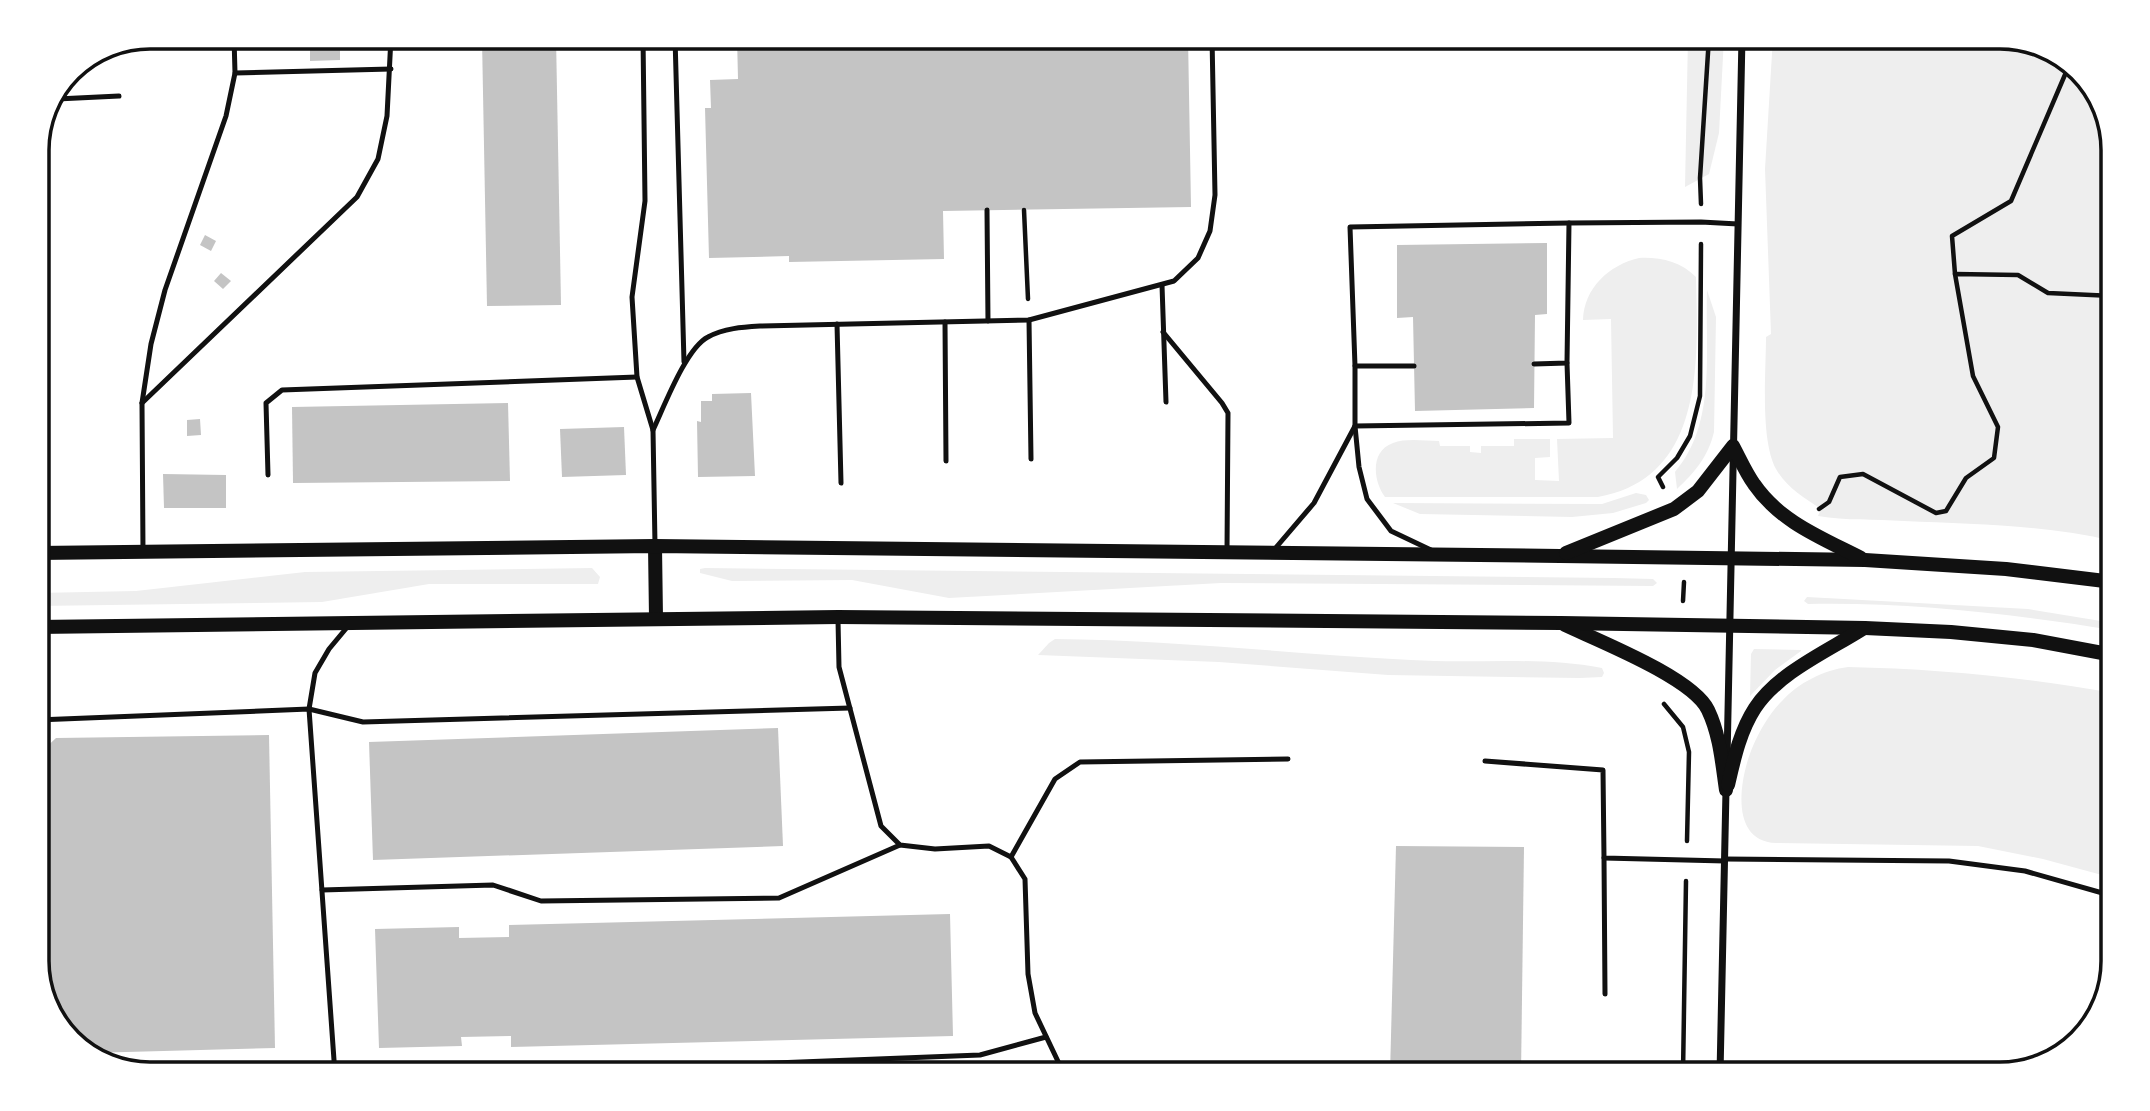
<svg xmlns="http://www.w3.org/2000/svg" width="2150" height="1111" font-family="'DejaVu Sans',sans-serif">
<rect width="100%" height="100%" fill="#fff"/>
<g fill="#eee">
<polygon points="1688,37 1724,37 1719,133 1709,174 1685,187"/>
<path d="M1773 37H2000L2050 49 2094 88 2113 143V541C2045 525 1973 524 1904 521 1875 519 1846 521 1818 516L1821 509C1804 498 1786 487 1776 469 1760 439 1766 372 1766 337L1771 334 1765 169Z"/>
<path d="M1639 258C1660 257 1680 261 1696 277 1698 360 1705 478 1598 497H1385C1373 481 1370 451 1393 443 1406 438 1425 441 1439 441L1440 446H1470V452L1481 453V446H1514V439H1550V457L1535 458V480L1559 481 1557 439 1613 438 1611 319 1583 320C1584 288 1609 265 1639 258Z"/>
<path d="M1707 290 1716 317 1714 432C1708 457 1695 472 1677 489L1675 472C1717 423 1705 351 1707 290Z"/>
<polygon points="1636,493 1646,495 1649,500 1646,503 1613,513 1572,517 1420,514 1393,503 1602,504"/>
<polygon points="592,568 600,577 598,584 429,584 322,602 37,606 37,593 136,591 305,572"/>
<polygon points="705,568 1614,578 1653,579 1657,583 1653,586 1221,583 949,598 852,580 732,581 700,573 700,569"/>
<path d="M1807 597 2028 609 2113 623V630C2013 614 1910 602 1808 604L1804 601Z"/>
<path d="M1055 639C1174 640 1292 654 1411 660 1474 664 1539 656 1602 668L1604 673 1602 677 1580 678 1388 675 1219 662 1038 655 1049 643Z"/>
<polygon points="1754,649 1801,650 1801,651 1775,670 1750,696 1751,654"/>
<path d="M1848 667C1938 669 2025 677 2113 693V878L2043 859 1978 846 1776 843C1728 841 1740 776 1753 746 1760 730 1770 713 1782 701 1798 683 1824 670 1848 667Z"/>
</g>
<g fill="#c4c4c4">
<polygon points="320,37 340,37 340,60 310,61 310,39"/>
<polygon points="416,37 458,37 458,45 417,47"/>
<polygon points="556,37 561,305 487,306 482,39"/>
<polygon points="737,37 1188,37 1191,207 943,211 944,259 789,262 789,256 709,258 705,108 711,108 710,80 738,79"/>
<polygon points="205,235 216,241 211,251 200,245"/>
<polygon points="1547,243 1547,314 1535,315 1534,408 1415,411 1413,317 1397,318 1397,245"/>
<polygon points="221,273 231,281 223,289 214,281"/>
<polygon points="751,393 755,476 698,477 697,421 701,422 701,401 712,401 712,394"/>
<polygon points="508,403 510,481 293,483 292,407"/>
<polygon points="44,412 46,460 37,460 37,413"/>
<polygon points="200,419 201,435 187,436 187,420"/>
<polygon points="624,427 626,475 562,477 560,429"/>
<polygon points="163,474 226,475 226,508 164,508"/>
<polygon points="778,728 783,846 373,860 369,742"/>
<polygon points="269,735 275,1048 89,1053 56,1024 38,973 37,756 56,738"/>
<polygon points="1396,846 1524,847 1521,1074 1390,1074"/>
<polygon points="950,914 953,1036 511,1047 511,1036 461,1037 462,1046 379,1048 375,929 459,927 459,938 509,937 509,925"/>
</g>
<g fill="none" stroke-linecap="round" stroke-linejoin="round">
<g stroke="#111" stroke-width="4.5">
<polyline points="2041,47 2067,70"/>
<polyline points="1701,204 1700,178 1709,37"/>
<polyline points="1024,210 1028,299"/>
<polyline points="1955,274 1952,236 2011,201 2067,70 2072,68"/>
<polyline points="1663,487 1658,477 1677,458 1690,436 1700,396 1701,244"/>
<polyline points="1819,509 1829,502 1840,477 1863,474 1936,513 1946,511 1966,478 1994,458 1998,427 1973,376 1955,274 2018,275 2048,293 2113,296"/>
<polyline points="1683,601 1684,582"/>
<polyline points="1664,704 1683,727 1689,752 1687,841"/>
<polyline points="1683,1074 1686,881"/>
</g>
<g stroke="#111" stroke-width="5">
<polyline points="643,37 645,201 632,297 637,377 653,430 655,545"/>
<polyline points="675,37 684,362"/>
<polyline points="235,73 391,69"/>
<polyline points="57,99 119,96"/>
<polyline points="987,210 988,321"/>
<polyline points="1162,285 1166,402"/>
<polyline points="1029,320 1031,459"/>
<polyline points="945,322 946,461"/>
<polyline points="837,324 841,483"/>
<polyline points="1163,332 1222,403 1228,413 1227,551"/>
<polyline points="1534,364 1567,363 1569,223 1701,222 1738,224"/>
<polyline points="1355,366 1350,227 1569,223"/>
<polyline points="1414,366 1355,366 1355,426 1359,467 1367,499 1391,531 1431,550"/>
<polyline points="142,403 357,197 378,159 387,116 391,37"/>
<polyline points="1355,426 1569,423 1567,363"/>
<path d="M653 430C664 407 686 348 708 337 724 328 744 327 761 326L1029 320 1174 281 1198 258 1210 231 1215 195 1212 37"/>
<polyline points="268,475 266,403 282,390 637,377"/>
<polyline points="143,551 142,403 151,344 165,290 226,116 235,73 234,37"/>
<polyline points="1273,551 1314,503 1355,426"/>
<polyline points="838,620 839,667 881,826 900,845 935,849 989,846 1011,857 1025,879 1028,974 1035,1013 1064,1074"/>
<polyline points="37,720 309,709 363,722 850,708"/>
<polyline points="1485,761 1603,770 1604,858 1725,861"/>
<polyline points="1011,857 1055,779 1080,762 1288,759"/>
<polyline points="1604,858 1605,994"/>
<polyline points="1725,859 1949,861 2025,871 2113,896"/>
<polyline points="322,890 493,885 541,901 779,898 900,845"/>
<polyline points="335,1074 309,709 315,673 329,649 349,625"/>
<polyline points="490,1074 980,1055 1046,1037"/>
</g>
<g stroke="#111" stroke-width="7">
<polyline points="1727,760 1742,37"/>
<polyline points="1720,1074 1726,790"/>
</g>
<g stroke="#111" stroke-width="14">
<polyline points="655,546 656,618"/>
<polyline points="37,553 655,546 1560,556 1865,560 2006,569 2113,582"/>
<path d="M1566 553 1674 509 1698 491 1733 446C1740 459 1746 473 1754 484 1780 522 1822 538 1861 558"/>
<path d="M1565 625C1599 641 1693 678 1708 710 1720 735 1722 763 1726 790"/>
<polyline points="37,627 838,617 1561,623 1865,628 1951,632 2033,640 2113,655"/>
<path d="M1728 785C1734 759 1740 731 1755 708 1779 672 1828 651 1864 628"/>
</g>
</g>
<path d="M0 0H2150V1111H0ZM150 49H2000A101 101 0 0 1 2101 150V961A101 101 0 0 1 2000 1062H150A101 101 0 0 1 49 961V150A101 101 0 0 1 150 49Z" fill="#fff" fill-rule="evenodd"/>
<path fill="none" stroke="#111" stroke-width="3.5" d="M150 49H2000A101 101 0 0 1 2101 150V961A101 101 0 0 1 2000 1062H150A101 101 0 0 1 49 961V150A101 101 0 0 1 150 49Z"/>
</svg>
